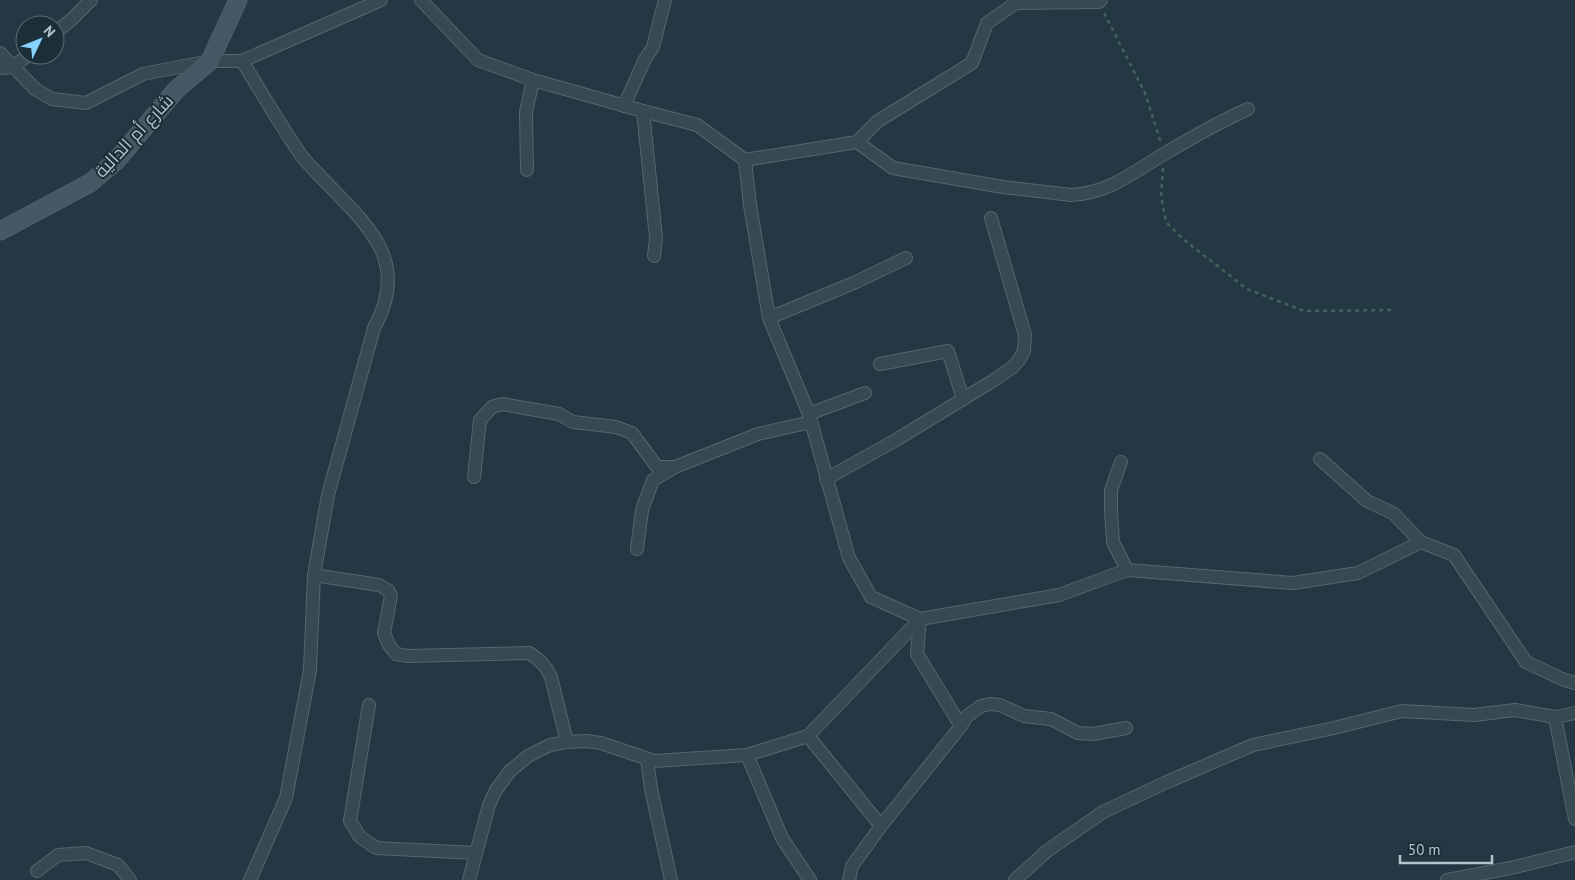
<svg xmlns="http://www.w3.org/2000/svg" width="1575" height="880" font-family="'PT Sans',Cairo,sans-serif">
<rect width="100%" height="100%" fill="#233842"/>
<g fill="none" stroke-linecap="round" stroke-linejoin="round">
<defs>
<g id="street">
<polyline points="421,0 478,60 533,80 643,111 697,125 745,160 750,205 769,318 809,414 849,558 871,597 920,619 917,654 961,726"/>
<polyline points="55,33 72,19 91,0"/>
<path d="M0 53 35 89 52 99 86 103 143 74 210 61H242C262 93 280 125 301 155 306 162 313 169 319 175 363 222 413 258 374 328L328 495 314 575 310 670 286 798 250 880"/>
<polyline points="242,61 381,0"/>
<polyline points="0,68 13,67 28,55"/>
<polyline points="624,106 644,61 653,47 665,0"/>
<polyline points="643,111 656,238 654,256"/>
<polyline points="857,142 878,121 972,63 987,23 1016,3 1099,2 1101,0"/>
<path d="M745 160 857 142 893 168 1003 187 1071 195C1109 193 1132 173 1164 154 1191 138 1219 122 1248 109"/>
<polyline points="527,170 526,112 533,80"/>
<polyline points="769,318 856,282 906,258"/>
<polyline points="880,364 948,351 963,399"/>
<polyline points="809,414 865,393"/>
<polyline points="1320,459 1367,501 1393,513 1421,542"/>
<polyline points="1121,462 1111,490 1111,512 1113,542 1127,570"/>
<polyline points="474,477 480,420 492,407 502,404 559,414 573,422 616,427 632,433 657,467 675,467 758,434 811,422"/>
<polyline points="826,479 896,440 991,382 1013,367 1019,360 1024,351 1025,335 991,218"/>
<polyline points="637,549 642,510 653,480 675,467"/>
<path d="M314 575 379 585 388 590 391 596 384 633 389 645 396 654 408 656 529 653C540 660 546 666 551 677L567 742"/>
<polyline points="369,705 350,821 360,837 376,848 476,853"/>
<polyline points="1555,717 1575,819"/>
<polyline points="808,736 881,826"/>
<polyline points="747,755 782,838 810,880"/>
<polyline points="647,759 651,789 671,880"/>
<polyline points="37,871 58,855 86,853 118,865 130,880"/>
<polyline points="469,880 489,805 496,790 510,771 528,756 550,745 567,742 586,741 601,743 654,761 747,755 808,736 920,619 1059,595 1127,570 1293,583 1358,573 1421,542 1454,555 1526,662 1562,679 1575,683"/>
<polyline points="849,880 852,866 881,826 961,726 967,716 981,706 990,704 1000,705 1024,716 1051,719 1078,733 1093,734 1126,728"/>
<polyline points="1015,880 1047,851 1103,812 1167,782 1253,745 1334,728 1402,711 1474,715 1515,710 1555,717 1575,713"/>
<polyline points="1447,880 1511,868 1575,852"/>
</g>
<polyline id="secondary" points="0,231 90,183 116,161 176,90 210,61 238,0"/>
</defs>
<use href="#street" stroke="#55666f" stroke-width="14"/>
<use href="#secondary" stroke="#55666f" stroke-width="19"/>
<g stroke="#45605d" stroke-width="2.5" stroke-dasharray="4 4" stroke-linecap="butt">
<polyline points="1104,13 1145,93 1161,143"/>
<polyline points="1163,168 1161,196 1166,222 1183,239 1247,289 1304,311 1394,310"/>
</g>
<use href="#street" stroke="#374951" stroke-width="12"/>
<use href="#secondary" stroke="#455965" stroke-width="18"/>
</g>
<g text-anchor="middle" stroke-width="4" stroke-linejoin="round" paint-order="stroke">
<g font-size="18" fill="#b4c3cc" stroke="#1c2e37">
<text transform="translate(134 136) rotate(-47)" y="6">شارع أم الدالية</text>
</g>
</g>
<g transform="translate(40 40) rotate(47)"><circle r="24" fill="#1c2e37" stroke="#596a73"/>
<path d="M0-4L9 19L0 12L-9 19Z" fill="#86d3ff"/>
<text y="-8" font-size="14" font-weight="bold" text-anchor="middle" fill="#b4c3cc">N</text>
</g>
<path d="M1400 855v8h92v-8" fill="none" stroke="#b4c3cc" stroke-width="2.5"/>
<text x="1408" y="855" font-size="15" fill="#b4c3cc" stroke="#1c2e37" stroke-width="4" paint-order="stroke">50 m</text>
</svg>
